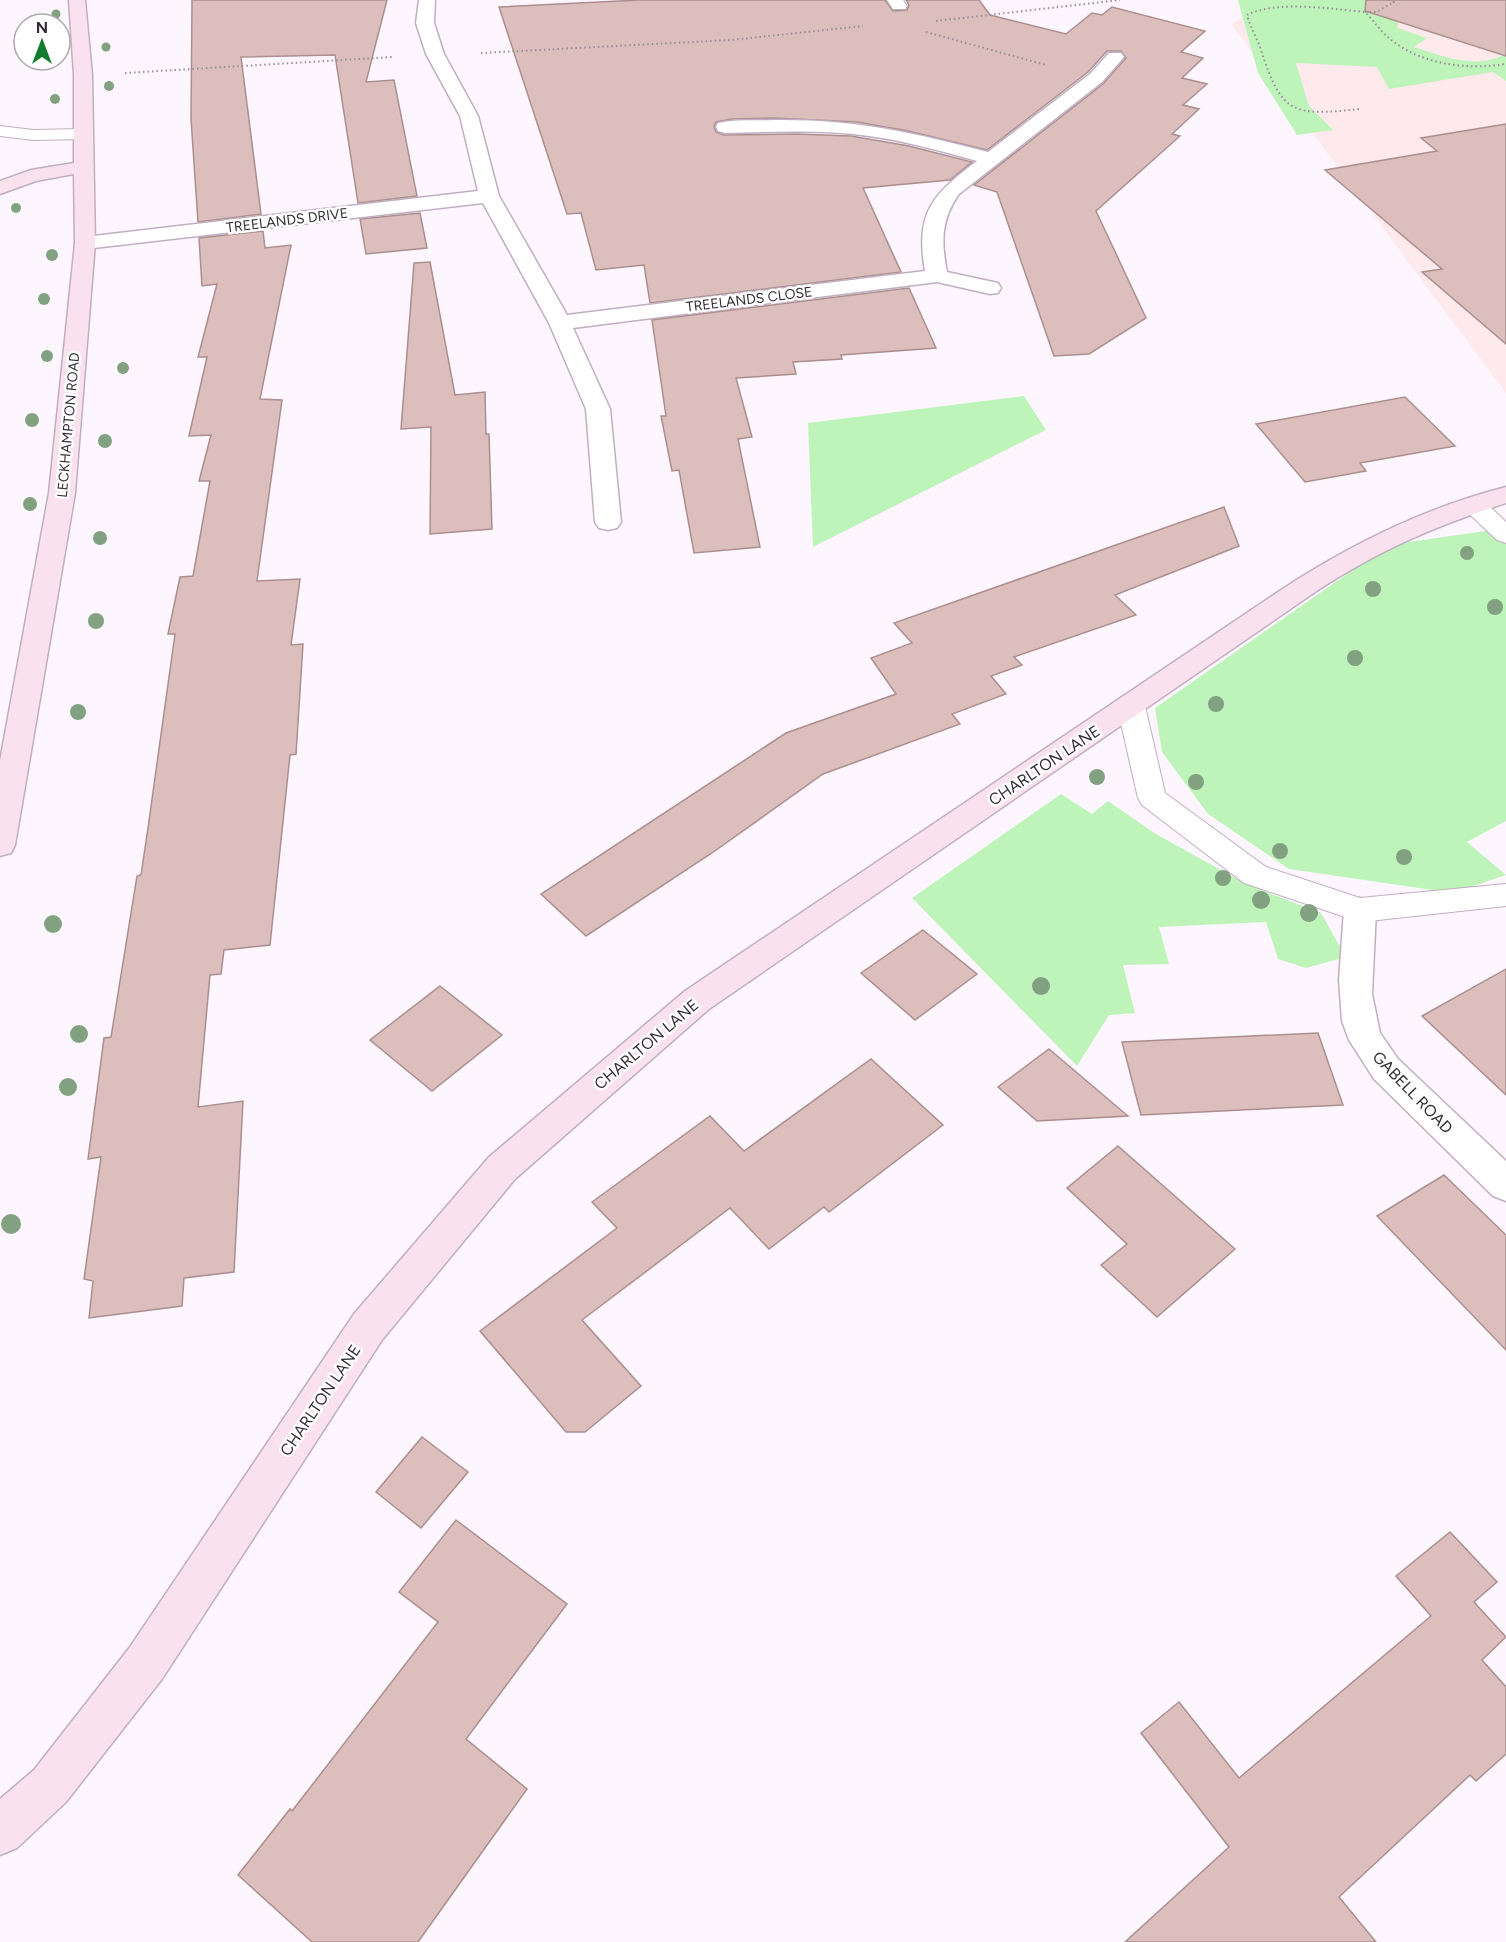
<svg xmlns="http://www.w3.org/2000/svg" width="1506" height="1942" font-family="Figtree,sans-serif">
<rect width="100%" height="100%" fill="#fef6fe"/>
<polygon fill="#fee9ed" points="1271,0 1506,0 1506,393 1231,24"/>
<g fill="#bef3b9">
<path d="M1238 0H1393L1398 17V28L1427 38 1414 47C1442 56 1479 71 1506 53V81L1493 72 1389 89 1377 67 1296 63 1309 106 1333 130 1297 135 1258 73Z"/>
<polygon points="1024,396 1046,430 813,547 808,423"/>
<polygon points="1492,530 1506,543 1506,821 1467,842 1506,875 1453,893 1289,869 1208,814 1162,752 1155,708 1370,558 1402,543"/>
<polygon points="1061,794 1092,814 1108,801 1156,834 1248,885 1321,913 1346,957 1306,968 1278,959 1266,922 1159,927 1169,964 1123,965 1135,1013 1109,1015 1077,1066 912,898"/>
</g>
<g fill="#dcbfbd" stroke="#ab8f8e" stroke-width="1.5">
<polygon points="192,0 387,0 366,82 394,80 417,196 358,203 335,55 241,57 261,214 198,222 191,119"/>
<polygon points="639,0 885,0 893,11 907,10 909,5 906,0 979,0 990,15 1066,34 1092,13 1102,15 1112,7 1205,31 1181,52 1203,58 1182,78 1207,84 1183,105 1199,109 1172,134 1180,136 1096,211 1146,318 1089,354 1054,356 997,192 974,185 1103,84 1126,58 1121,51 1107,51 1088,72 987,150 908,131 857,122 774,118 732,119 716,122 714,126 716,132 724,135 797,134 851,136 909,146 972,162 950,180 863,188 901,272 650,303 644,265 596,270 581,213 567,214 499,7"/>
<polygon points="1366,0 1506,0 1506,56 1365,11"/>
<polygon points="1506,124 1506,344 1422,272 1442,269 1325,170 1437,151 1421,138"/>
<polygon points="420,213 427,248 366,254 360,219"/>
<polygon points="263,231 265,248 291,245 260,399 282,400 257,581 300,579 291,645 303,644 296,754 290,755 270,945 224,950 221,974 210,975 198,1107 243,1101 234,1272 184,1278 182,1306 89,1318 93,1281 84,1279 101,1157 88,1159 104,1038 111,1037 137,876 141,875 148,828 175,634 168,634 180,577 193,576 210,481 199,481 211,435 189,436 207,357 198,357 217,284 202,286 199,238"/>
<polygon points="430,262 455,395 485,392 486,434 489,434 492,529 430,534 431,427 401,429 414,263"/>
<polygon points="909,288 936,348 841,355 842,359 793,362 796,374 736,378 752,437 738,439 760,547 694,553 679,470 672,471 661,416 666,416 652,320"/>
<polygon points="1405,397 1455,446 1360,463 1366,471 1305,482 1256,424"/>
<polygon points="1224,507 1239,546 1115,595 1136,615 1014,657 1022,665 991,676 1006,694 952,714 960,724 823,774 712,853 586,936 541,894 786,733 896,694 871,658 912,643 894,623"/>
<polygon points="923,930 977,974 915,1020 861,973"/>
<polygon points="1506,969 1506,1095 1422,1016"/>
<polygon points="440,986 502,1035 432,1091 370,1040"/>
<polygon points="1318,1033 1343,1105 1141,1115 1122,1042"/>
<polygon points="1049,1049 1128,1116 1037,1121 998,1087"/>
<polygon points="871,1059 943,1125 829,1212 824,1207 769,1249 730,1208 582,1320 641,1386 585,1432 566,1432 480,1331 617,1228 592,1202 710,1116 744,1151"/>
<polygon points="1118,1146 1235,1249 1157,1317 1101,1265 1127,1244 1067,1188"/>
<polygon points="1444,1175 1506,1235 1506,1350 1377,1216"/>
<polygon points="422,1437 468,1472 421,1528 376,1492"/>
<polygon points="456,1520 567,1604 466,1739 527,1789 418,1942 312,1942 238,1875 290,1809 292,1811 438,1622 399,1592"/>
<polygon points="1450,1532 1497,1582 1474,1602 1506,1637 1482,1660 1506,1687 1506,1754 1476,1781 1470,1775 1339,1897 1376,1942 1125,1942 1229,1847 1141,1733 1179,1702 1239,1778 1431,1616 1396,1576"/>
</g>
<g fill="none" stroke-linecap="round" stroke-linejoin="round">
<defs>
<g id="lane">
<polygon points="887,0 903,0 907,6 905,9 893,9"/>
<polygon points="0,126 33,130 83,129 89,130 92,134 89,138 83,139 33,140 0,136"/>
<polygon points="1474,498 1483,500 1506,522 1506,543 1497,540 1465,510 1462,505 1465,500"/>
<polygon points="1131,697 1141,699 1145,706 1165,793 1266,867 1360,898 1506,884 1506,906 1360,922 1244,883 1142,805 1138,798 1117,706 1121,699"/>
</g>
<g id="street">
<path d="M419 0H435L434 23 444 54 478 116 499 196 567 315 925 271C915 212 932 195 977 161 941 151 905 141 869 136 821 129 773 132 725 133L718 131 716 127 718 123C736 119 756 121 774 120 853 119 912 132 988 152L1090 74 1109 53H1121L1124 57 1102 82 959 194C941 219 941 242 947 272L998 283 1001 288 998 293 990 294 937 282 573 328 610 409 621 522 617 528 608 530 599 528 595 522 586 409 549 323 483 203 85 249 78 247 75 243 78 239 85 237 478 191 460 116 426 54 416 23Z"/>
<polygon points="1360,898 1371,901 1376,910 1372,994 1380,1033 1398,1059 1506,1161 1506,1201 1493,1196 1374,1079 1349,1040 1342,1021 1339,980 1344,910 1349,901"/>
</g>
<g id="secondary">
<polygon points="69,0 85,0 92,75 95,243 75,493 15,845 11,853 0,856 0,761 49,493 75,243 74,174 36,181 0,194 0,181 31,170 74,163 74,75"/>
<path d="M1506 487V503C1436 526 1381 549 1318 590L709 1009 515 1179 382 1340 162 1679 66 1802 17 1848 0 1855V1799L34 1770 130 1647 354 1314 489 1157 685 991 1281 590C1351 544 1424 508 1506 487Z"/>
</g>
</defs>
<use href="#lane" stroke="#c0aec1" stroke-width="2"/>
<use href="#street" stroke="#c0aec1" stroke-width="3"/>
<use href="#secondary" stroke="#c0aec1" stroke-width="3"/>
<g stroke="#978f97" stroke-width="2" stroke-dasharray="1.5 3" stroke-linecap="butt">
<polyline points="1365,12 1376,12 1394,2 1389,0"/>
<polyline points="936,21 1120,0"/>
<polyline points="926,32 1046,65"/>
<polyline points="481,53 731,40 863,26"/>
<polyline points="125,73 393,57"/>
<path d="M1359 109C1293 116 1282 115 1261 50 1257 38 1250 27 1247 15 1276 0 1332 9 1365 12 1374 21 1381 32 1390 39 1422 65 1467 70 1506 64"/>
</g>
<use href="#lane" fill="#fff" fill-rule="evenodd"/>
<use href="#street" fill="#fff" fill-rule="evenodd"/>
<use href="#secondary" fill="#f9e1ed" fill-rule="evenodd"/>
</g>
<g fill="#81a180">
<circle cx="56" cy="14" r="4.5"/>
<circle cx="106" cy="47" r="4.5"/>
<circle cx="109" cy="86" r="5"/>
<circle cx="55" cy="99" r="5"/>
<circle cx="16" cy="208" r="5"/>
<circle cx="52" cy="255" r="6"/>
<circle cx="44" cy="299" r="6"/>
<circle cx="47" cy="356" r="6"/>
<circle cx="123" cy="368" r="6"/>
<circle cx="32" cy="420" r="7"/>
<circle cx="105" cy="441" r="7"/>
<circle cx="30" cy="504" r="7"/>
<circle cx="100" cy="538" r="7"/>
<circle cx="1467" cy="553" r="7"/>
<circle cx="1373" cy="589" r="8"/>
<circle cx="1495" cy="607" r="8"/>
<circle cx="96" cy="621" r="8"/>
<circle cx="1355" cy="658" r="8"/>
<circle cx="1216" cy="704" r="8"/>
<circle cx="78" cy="712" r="8"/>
<circle cx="1097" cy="777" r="8"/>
<circle cx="1196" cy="782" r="8"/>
<circle cx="1280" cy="851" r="8"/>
<circle cx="1404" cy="857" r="8"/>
<circle cx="1223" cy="878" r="8"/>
<circle cx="1261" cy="900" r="9"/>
<circle cx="1309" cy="913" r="9"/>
<circle cx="53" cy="924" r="9"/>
<circle cx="1041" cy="986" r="9"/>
<circle cx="79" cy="1034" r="9"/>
<circle cx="68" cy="1087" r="9"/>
<circle cx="11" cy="1224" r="10"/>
</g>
<g text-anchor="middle" stroke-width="5" stroke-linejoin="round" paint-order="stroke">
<g font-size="14" fill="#332c34" stroke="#fff">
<text transform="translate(287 220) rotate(-7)" y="5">TREELANDS DRIVE</text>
<text transform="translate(749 299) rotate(-7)" y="5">TREELANDS CLOSE</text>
<text transform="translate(68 425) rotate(-85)" y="5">LECKHAMPTON ROAD</text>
</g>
<g font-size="16" fill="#332c34" stroke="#fff">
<text transform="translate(1044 765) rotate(-34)" y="6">CHARLTON LANE</text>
<text transform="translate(646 1044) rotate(-40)" y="6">CHARLTON LANE</text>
<text transform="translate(1413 1092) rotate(46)" y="6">GABELL ROAD</text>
<text transform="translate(320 1400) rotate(-56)" y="6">CHARLTON LANE</text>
</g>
</g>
<g transform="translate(42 42)"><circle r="28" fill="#ffffff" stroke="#adabae" stroke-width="1.5"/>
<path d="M0-4.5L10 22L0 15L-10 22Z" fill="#147c2f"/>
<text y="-9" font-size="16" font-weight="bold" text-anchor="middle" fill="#332c34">N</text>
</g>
</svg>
